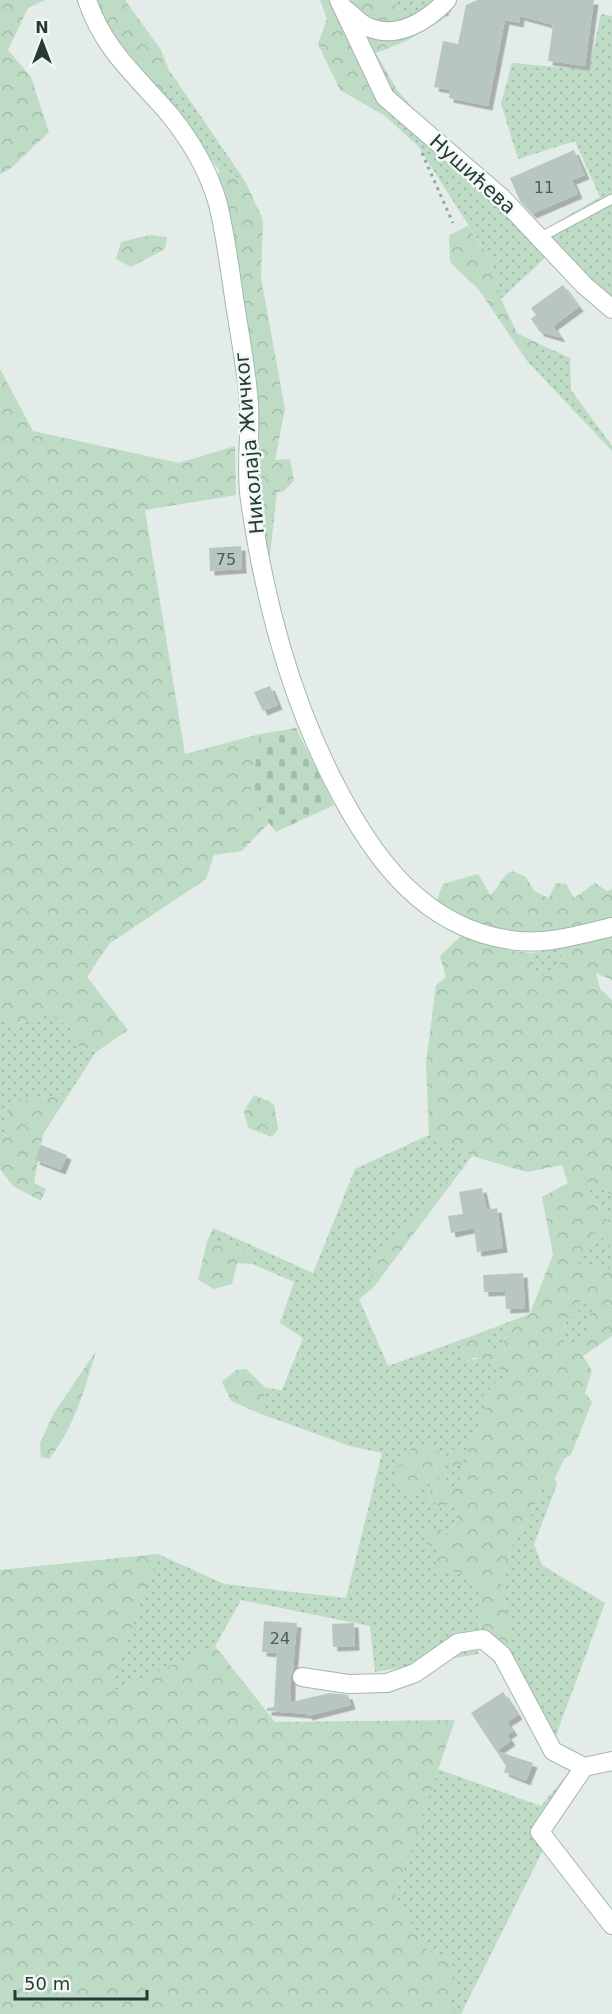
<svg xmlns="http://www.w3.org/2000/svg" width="612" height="2014" font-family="'DejaVu Sans',sans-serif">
<defs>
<pattern id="grass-dots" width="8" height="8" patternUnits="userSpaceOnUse" patternTransform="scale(1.5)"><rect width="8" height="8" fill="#bddbc5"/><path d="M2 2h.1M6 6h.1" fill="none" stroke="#a2bdaa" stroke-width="1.8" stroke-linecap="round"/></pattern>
<pattern id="forest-crowns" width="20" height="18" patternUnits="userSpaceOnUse" patternTransform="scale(1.5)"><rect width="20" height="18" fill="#bddbc5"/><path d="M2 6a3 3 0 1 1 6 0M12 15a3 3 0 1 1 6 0" fill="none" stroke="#a2bdaa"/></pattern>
<pattern id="cemetery-stones" width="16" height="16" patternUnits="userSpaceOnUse" patternTransform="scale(1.5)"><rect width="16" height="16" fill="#bddbc5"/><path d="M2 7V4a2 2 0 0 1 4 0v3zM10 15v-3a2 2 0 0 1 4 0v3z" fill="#a2bdaa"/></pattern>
<filter id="shadow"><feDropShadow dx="4.5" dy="4.5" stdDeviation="0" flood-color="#0004"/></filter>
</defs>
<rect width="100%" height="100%" fill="#e3ece8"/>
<g fill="url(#grass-dots)">
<polygon points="392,0 454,0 450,15 406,41 402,15"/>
<polygon points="601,14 612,16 612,317 546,257 501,299 490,259 418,146 385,116 397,90 545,256 540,232 600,197 575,141 518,159 501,103 512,63 589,70"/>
<polygon points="169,70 245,181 219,170 164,97"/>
<polygon points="542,345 570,358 571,390 612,446 612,451 527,361"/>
<polygon points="562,948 560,965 548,976 535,973 531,953"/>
<polygon points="46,1012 71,1028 76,1045 96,1052 69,1094 8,1103 8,1136 0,1132 0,1019 14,1026"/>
<path d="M429 1135 472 1156 370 1263 373 1288 359 1299 388 1366 458 1341 467 1362C482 1354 497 1360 512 1366L508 1379 496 1382 477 1432 472 1462 450 1493 438 1480 445 1466 462 1464 451 1450 449 1457 430 1447 426 1476 431 1488 428 1497 444 1510 448 1500 457 1503 456 1523 447 1534 425 1531 427 1546 441 1547 439 1570C462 1572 471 1574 484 1594L479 1604 478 1654 375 1672 370 1626 241 1600 215 1646 108 1694 158 1554 224 1584 346 1598 382 1453 350 1446 261 1414 266 1388 282 1390 303 1338 280 1323 294 1282 252 1264 256 1257 233 1244 207 1242 213 1228 313 1273 355 1169Z"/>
<polygon points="580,1177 612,1195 612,1270 578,1265 579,1257 591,1234 600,1233 608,1247 610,1224"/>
<polygon points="580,1299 592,1310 596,1330 572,1348 564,1346 566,1318"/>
<polygon points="514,1320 503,1343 507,1357 487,1344 488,1330"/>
<polygon points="557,1485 534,1544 542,1565 605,1603 554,1741 510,1657 507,1616 501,1582 515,1537 530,1516 543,1487"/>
<polygon points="438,1769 541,1806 569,1772 587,1779 553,1830 461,2014 454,2014 448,2005 456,1984 451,1959 425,1948 395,1896"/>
</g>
<g fill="url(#forest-crowns)" fill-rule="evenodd">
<polygon points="0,0 45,0 28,8 8,50 31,77 49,132 10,169 0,174"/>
<polygon points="92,0 125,0 161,50 169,70 164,97 118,52"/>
<polygon points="320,0 392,0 402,15 406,41 376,53 397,90 385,116 340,90 318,44 327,19"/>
<polygon points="219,170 245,181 263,220 261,278 285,409 275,460 290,459 294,481 284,491 277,492 269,564 216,219"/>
<polygon points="468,226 490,259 501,299 517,333 542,345 527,361 479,290 450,262 449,235"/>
<polygon points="150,235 167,237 165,249 131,267 116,259 121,242"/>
<polygon points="0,369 33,431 179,463 235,446 236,495 145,510 185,754 260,734 250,798 269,823 242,851 214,855 206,879 109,944 87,977 128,1030 96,1052 76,1045 71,1028 46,1012 14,1026 0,1019"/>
<path d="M512 871 526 877 534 891 549 898 556 883 566 884 574 898 595 883 607 891 612 889V918L544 933H508L471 923 436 902 443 884 478 874 490 895C502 886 498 879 512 871Z"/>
<path d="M463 934 507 950 531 953 535 973 548 976 560 965 562 948 612 935V980L596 973 600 989 612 1000V1195L581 1178 610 1224 609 1249 600 1233 592 1234 594 1247 579 1257 578 1265 612 1270V1336L583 1356 592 1371 585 1393 592 1402 571 1455 565 1458 555 1478 557 1485 543 1487 530 1516 515 1537 501 1582 507 1616 510 1657 478 1647 479 1604 483 1594C471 1574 462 1572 439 1570L434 1559 441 1547 427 1546 425 1531 439 1528 447 1534 456 1523 457 1503 448 1500 444 1511 428 1496 431 1488 426 1477 412 1493 389 1481 412 1448 430 1447 449 1457 452 1449 462 1453V1465L445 1466 438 1480 450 1493 472 1462 464 1440 477 1432 486 1407 483 1396 496 1382 508 1379 512 1367 501 1372 495 1359 486 1363 475 1357 467 1362 458 1341 488 1330 487 1344 507 1356 503 1343 514 1320 530 1314 553 1254 542 1197 568 1183 562 1165 527 1172 472 1156 373 1288 370 1263 472 1156 429 1135 426 1063 436 985 446 977 440 956ZM581 1300 592 1310 587 1324 595 1330 572 1347 564 1346 566 1318 577 1317Z"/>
<polygon points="69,1094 43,1134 34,1183 46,1189 41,1201 13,1186 0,1169 0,1132 7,1136 8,1103"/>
<polygon points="254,1095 274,1104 278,1129 272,1137 248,1128 244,1111"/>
<polygon points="207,1242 233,1244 256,1257 252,1264 237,1263 232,1284 214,1289 198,1280"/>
<path d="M96 1351C85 1389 74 1427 49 1459L41 1457 40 1443 54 1413Z"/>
<polygon points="246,1369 266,1388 261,1414 231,1401 222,1382 236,1370"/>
<polygon points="158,1554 109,1693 215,1646 275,1722 455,1720 395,1896 425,1948 451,1959 456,1984 448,2005 454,2014 0,2014 0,1570"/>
</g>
<polygon fill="url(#cemetery-stones)" points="296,728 334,805 276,832 250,798 260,734"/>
<g fill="#b8c6c1" filter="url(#shadow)">
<polygon points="478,0 594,0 585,66 548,61 553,25 520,16 519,23 505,20 488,106 449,98 450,90 434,87 443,41 458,44 466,5"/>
<polygon points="574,150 585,175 572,180 578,194 532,214 520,201 510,178"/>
<polygon points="563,285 579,307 553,326 561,338 540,332 531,319 536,315 531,308"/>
<polygon points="241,546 242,569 210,571 209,548"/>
<polygon points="270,686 278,705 263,711 254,692"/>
<polygon points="41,1145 67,1155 61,1170 35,1160"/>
<polygon points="482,1188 487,1210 497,1208 503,1248 477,1252 474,1228 451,1233 448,1216 463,1214 459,1192"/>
<polygon points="523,1273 525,1308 506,1309 505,1291 484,1292 483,1275"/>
<polygon points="264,1621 297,1623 293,1670 291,1676 291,1702 330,1693 348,1695 351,1705 308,1716 307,1714 267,1711 267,1708 274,1707 277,1653 262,1652"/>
<polygon points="354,1623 355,1646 333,1647 332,1624"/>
<polygon points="503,1692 518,1715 507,1722 513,1731 507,1735 511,1741 497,1751 533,1763 526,1781 504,1772 506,1766 471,1713"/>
</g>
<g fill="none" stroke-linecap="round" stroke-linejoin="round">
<defs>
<polyline id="lane" points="539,238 612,199"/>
<g id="street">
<polyline points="339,0 385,97 501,197 584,285 612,309"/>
<path d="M346 10C353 15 360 24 368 27 397 40 427 21 447 0"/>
<polyline points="302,1677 348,1684 387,1683 415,1673 458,1643 483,1639 502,1655 553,1751 584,1767 612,1761"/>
<polyline points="584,1767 540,1832 612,1925"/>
</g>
<path id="secondary" d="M87 0C105 52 136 75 170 115 191 141 209 172 218 204 226 237 230 271 235 304 240 338 247 371 249 405 251 436 245 469 250 500 264 598 288 692 333 780 372 857 424 931 518 941 549 944 582 934 612 927"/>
</defs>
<use href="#lane" stroke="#a6b4af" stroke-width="11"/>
<use href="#street" stroke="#a6b4af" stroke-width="20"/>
<use href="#secondary" stroke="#a2b7af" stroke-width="20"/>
<polyline stroke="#86ada0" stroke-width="3" stroke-dasharray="3 4.5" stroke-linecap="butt" points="422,153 453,223"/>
<use href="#lane" stroke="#fff" stroke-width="9"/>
<use href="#street" stroke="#fff" stroke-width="18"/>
<use href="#secondary" stroke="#fff" stroke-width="18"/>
</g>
<g text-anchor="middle" stroke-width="5" stroke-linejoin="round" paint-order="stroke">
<g font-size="16" fill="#495e58">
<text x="544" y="193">11</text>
<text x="226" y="565">75</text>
<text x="280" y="1644">24</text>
</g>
<g font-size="20" fill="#243c35" stroke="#f3f8f6">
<text transform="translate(473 174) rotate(42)" y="7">Нушићева</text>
<text transform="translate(249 443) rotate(-95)" y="7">Николаја Жичког</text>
</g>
</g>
<g transform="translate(42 42)" stroke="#f3f8f6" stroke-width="4.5" paint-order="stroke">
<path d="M0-4.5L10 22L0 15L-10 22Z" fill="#243c35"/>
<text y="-9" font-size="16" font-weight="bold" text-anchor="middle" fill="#243c35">N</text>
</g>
<path d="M15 1990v9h132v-9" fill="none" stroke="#243c35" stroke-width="3"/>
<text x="24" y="1990" font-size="18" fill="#243c35" stroke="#f3f8f6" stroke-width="4.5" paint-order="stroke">50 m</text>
</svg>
